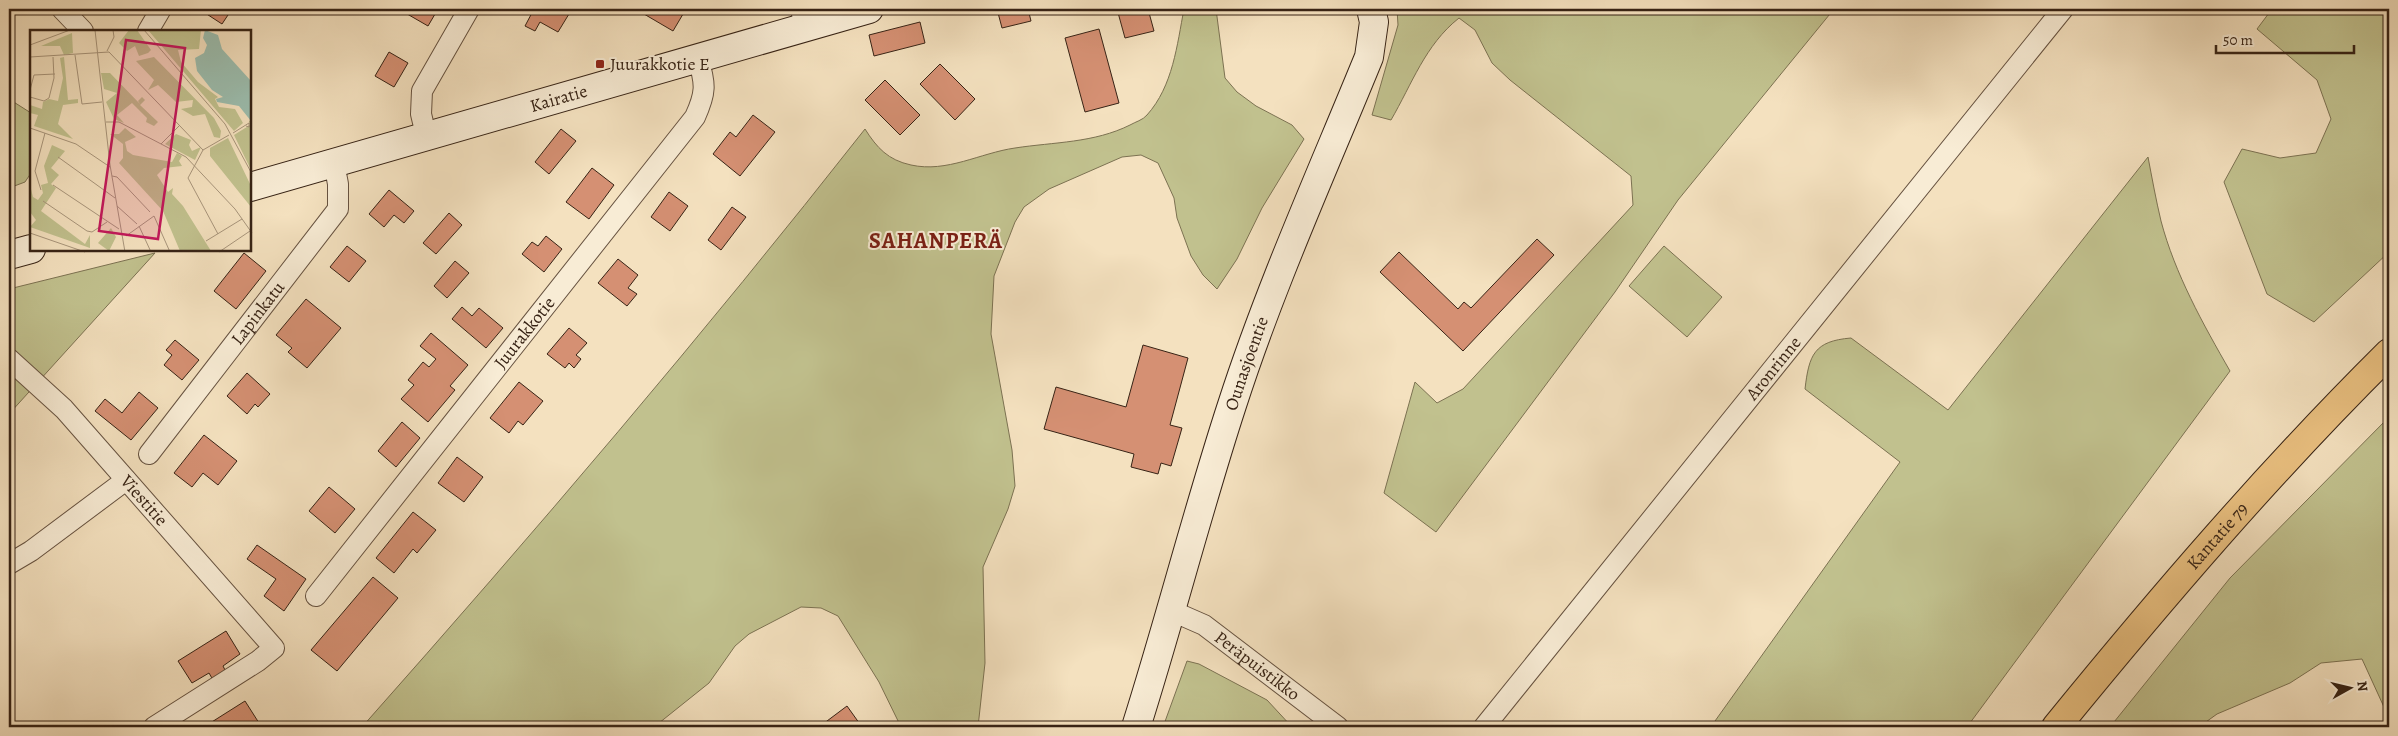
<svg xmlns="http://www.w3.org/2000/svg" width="2398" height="736" font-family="Alegreya,serif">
<rect width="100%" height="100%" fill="#f4e1bf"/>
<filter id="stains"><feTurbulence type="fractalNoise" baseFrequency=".004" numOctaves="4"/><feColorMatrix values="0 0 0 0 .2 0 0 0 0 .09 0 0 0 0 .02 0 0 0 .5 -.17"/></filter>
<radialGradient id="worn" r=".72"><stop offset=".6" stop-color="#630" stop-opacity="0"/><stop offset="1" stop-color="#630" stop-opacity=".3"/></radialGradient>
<g fill="#c1c18e" stroke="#7c7252">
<path d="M1184 9H1216L1225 78 1237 92 1256 106 1292 125 1304 139 1262 208 1237 259 1217 289 1203 275 1191 256 1177 218 1174 198 1158 163 1141 155 1122 157 1049 189 1024 207 1015 222 994 276 991 334 1012 450 1015 486 1008 509 983 567 985 663 978 727H901L879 682 838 616 821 608 801 607 749 634 735 646 709 683 654 727H362C535 532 704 334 865 129 877 148 888 160 911 165 947 173 980 153 1015 148 1054 142 1094 143 1130 125 1135 122 1143 120 1147 115 1173 86 1177 45 1184 9Z"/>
<path d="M1397 9H1834L1678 200 1615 292 1436 532 1384 493 1415 382 1437 403 1463 389 1633 205 1631 176 1510 80 1492 63 1475 30 1459 18C1425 45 1412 84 1391 120L1372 115 1398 25Z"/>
<polygon points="2272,9 2389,9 2389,252 2314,322 2267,294 2224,182 2242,149 2280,158 2316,153 2331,119 2317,80 2257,29"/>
<polygon points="9,99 31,113 31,173 25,182 9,188"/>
<path d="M2148 157C2152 178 2156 200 2161 221 2175 274 2203 324 2230 371L1967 727H1719L1715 721 1900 462 1805 389C1809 355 1814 341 1851 338L1948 410Z"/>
<polygon points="1664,246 1722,297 1687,337 1629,286"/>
<polygon points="155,253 9,414 9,289"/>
<polygon points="2389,417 2389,718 2362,659 2321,663 2290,683 2217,714 2199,727 2110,727 2230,578"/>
<polygon points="1187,661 1199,664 1267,700 1292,727 1163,727"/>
</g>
<g fill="#d59073" stroke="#372315">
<polygon points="199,9 232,9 222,24"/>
<polygon points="404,9 438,9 428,26 402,11"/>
<polygon points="534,9 572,9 558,32 540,22 535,31 525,26"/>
<polygon points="648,9 686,9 673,31 644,14"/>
<polygon points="997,9 1028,9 1031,21 1002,28"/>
<polygon points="1117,9 1148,9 1154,31 1125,38"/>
<polygon points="920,22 925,43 874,56 869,35"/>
<polygon points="1099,29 1119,103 1085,112 1065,38"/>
<polygon points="389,52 408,63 394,87 375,76"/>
<polygon points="940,64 975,99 955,120 920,84"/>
<polygon points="885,80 920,115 900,135 865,100"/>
<polygon points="753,115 775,132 740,176 713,154 730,132 736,137"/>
<polygon points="561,129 576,141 549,174 535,162"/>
<polygon points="592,168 614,185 589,219 566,202"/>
<polygon points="389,190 414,211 404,223 394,215 384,227 369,214"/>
<polygon points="669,192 688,206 670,231 651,217"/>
<polygon points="732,207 746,217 721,250 708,240"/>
<polygon points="449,213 462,225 436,254 423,243"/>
<polygon points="546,236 562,249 544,272 522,254 532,242 538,246"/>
<polygon points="1537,239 1554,255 1463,351 1380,272 1399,252 1458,309 1464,302 1471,308"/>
<polygon points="347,246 366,261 349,282 330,267"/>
<polygon points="244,253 266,271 236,309 214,291"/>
<polygon points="618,259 638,275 628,288 637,294 627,306 598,283"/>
<polygon points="455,261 469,273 447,298 434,286"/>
<polygon points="306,299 341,328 307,368 288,352 292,348 276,335"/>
<polygon points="462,307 472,316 479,308 503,328 486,348 452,319"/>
<polygon points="569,328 587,343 576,355 581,359 574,368 569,363 565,368 547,354"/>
<polygon points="431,333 468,365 450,386 455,390 428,422 401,399 414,385 408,380 423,362 429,367 436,359 420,346"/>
<polygon points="175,340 199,360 182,380 164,365 172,355 166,350"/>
<polygon points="1143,345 1188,358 1170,425 1182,428 1171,466 1161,463 1158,474 1131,467 1134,454 1044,429 1056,387 1126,407"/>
<polygon points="247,373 270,394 258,407 255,404 247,414 227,396"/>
<polygon points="519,382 543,401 523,425 518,421 509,433 490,418"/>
<polygon points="139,392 158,408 131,440 95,411 105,399 122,413"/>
<polygon points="402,422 420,438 396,467 378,451"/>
<polygon points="204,435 237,461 218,485 203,473 192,487 174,473"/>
<polygon points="457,457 483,477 464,502 438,483"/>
<polygon points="329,487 355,509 335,533 309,511"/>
<polygon points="413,512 436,530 417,553 413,549 394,573 376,558"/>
<polygon points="257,545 306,579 284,611 264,596 276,579 247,559"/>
<polygon points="373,577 398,598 337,671 311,650"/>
<polygon points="226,631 240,654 223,666 226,672 213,680 209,673 192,683 178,661"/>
<polygon points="245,701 259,723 254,727 209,727 207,725"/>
<polygon points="847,706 862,727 819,727"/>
</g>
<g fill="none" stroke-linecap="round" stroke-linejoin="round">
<defs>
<g id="street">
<polyline points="62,9 83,31"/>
<polyline points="801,9 805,27"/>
<polyline points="148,31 161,9"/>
<polyline points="426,135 421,114 422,91 469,9"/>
<path id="s1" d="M9 359 64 409 274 648 258 661 154 727"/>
<path id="s2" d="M149 454 338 209V184L334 163"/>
<polyline points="9,564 31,551 126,480"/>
<path id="s3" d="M316 596 695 117C706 93 706 84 698 59"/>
<path id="s4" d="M1172 611 1204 625 1338 727"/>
<path id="s5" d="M1484 727 2063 9"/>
</g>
<g id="secondary">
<path id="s6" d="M250 187 869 9"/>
<polyline points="9,255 31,249"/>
<path id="s7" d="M1136 727C1170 620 1197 512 1232 405 1270 287 1322 172 1369 57L1374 22 1371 9"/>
</g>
<g id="primary">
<path id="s8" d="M2056 727C2162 597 2270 471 2389 353"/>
</g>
</defs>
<use href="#street" stroke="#665240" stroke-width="22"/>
<use href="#secondary" stroke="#372315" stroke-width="30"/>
<use href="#primary" stroke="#372315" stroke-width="30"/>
<use href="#street" stroke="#f8ecd5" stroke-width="20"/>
<use href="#secondary" stroke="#f8ecd5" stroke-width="28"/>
<use href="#primary" stroke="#eac080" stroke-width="28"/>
</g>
<rect fill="#8f2418" stroke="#f8ecd5" stroke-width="2" x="595" y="59" width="10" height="10" rx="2.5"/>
<g text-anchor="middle" stroke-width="4" stroke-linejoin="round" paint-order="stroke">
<g font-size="18" fill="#372315" stroke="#f8ecd5" text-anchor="start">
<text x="610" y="70">Juurakkotie E</text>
</g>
<g font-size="18" fill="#372315" stroke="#f8ecd5">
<text dy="6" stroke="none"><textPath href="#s6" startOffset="321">Kairatie</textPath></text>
<text dy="6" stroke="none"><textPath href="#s2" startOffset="178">Lapinkatu</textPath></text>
<text dy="6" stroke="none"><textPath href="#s3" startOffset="336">Juurakkotie</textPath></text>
<text dy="6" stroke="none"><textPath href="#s7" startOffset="380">Ounasjoentie</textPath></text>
<text dy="6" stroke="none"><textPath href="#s5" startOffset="461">Aronrinne</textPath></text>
<text dy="6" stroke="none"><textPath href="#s1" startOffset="196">Viestitie</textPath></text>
<text dy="6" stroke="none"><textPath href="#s8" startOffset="250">Kantatie 79</textPath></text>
<text dy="6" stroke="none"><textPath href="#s4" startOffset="102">Peräpuistikko</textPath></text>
</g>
<g font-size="22" font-weight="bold" letter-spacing="1" fill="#7a1f14" stroke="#f8ecd5">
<text x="936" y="248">SAHANPERÄ</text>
</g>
</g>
<g transform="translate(30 30)">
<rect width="221" height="221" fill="#f4e1bf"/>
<path d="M99 0H107L121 20 118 23 109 26 105 16 97 21 89 13ZM118 0H171L169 19 148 20 151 32 168 52 188 67 185 69 189 77 205 79 213 93 204 101ZM42 3 43 23 34 25 30 16H11ZM34 27 38 70 48 69V73L33 75 28 94 43 109 4 96 8 85 0 83V75L12 79 13 72 19 69 28 71 33 48 30 28ZM124 27 184 88 191 101 190 108 184 107 175 84 163 86 151 79 162 77 163 70 146 72 128 55 118 60 124 50 106 31ZM71 43H80L110 74 108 71 112 67 115 70 110 75 128 92 124 96 116 92 117 88 102 73 87 85 94 93 84 89 76 72 87 63 74 59ZM219 91H221V140L204 105 220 95ZM95 98 106 107 95 112 97 121 103 125 142 132 147 123 152 126 149 131 152 136 134 138 127 145 138 162 143 158 142 164 153 176 181 221H150L133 181 89 133 93 128V114L80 104H89ZM146 104 161 110 159 115 162 121 171 117 165 130 135 114ZM198 108 221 156V177L180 126V118ZM22 115 35 121 21 138 29 145 21 154 26 158 11 181 55 214 60 205V218L0 197 6 190 0 182V155L3 167 8 170 13 163 11 155 18 153 14 136ZM81 198 86 207 79 221 68 213Z" fill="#c1c18e"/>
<path d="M175 0 188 5 192 19 221 51V91L209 76 187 72 186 69 193 67 182 60 167 41 165 28 174 23 177 15 173 8Z" fill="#9cbeaf"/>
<path fill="none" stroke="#a8957b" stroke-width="1" d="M65 0 80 135 95 222M114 0 195 94 222 144M0 15 40 0M77 21 84 7 83 0M45 25 52 74 72 72M0 27 79 22 173 120M0 60 4 45 25 44M0 67 14 71 19 68 24 48 23 27M76 92H89L156 127 205 179 222 203M0 98 46 114 80 137M203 103 219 93V97L216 96M131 114 149 96M28 127 85 168M82 146 87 147 120 182M23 155 89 199M11 160 5 141 15 103M13 171 57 201 62 202 77 192M87 176 107 194M109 196 121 222M0 203 55 222M188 204 158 148 173 120 199 105M96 206 124 186 140 222M176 211 212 189M189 222 220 201"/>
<path fill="#c2185b" fill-opacity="0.15" stroke="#c2185b" stroke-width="2.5" d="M96 10 155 18 128 209 69 201Z"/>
<rect width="221" height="221" fill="none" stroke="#372315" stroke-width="2.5"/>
</g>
<rect width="2398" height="736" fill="none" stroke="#f4e1bf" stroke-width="30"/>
<rect x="10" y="10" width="2378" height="716" fill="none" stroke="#372315" stroke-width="2.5"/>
<rect x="15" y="15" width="2368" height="706" fill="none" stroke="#372315"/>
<g transform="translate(2350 688) rotate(82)" stroke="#f8ecd5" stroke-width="4" paint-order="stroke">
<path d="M0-4L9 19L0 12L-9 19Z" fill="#372315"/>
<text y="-8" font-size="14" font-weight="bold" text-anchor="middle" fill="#372315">N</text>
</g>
<path d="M2216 45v8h138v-8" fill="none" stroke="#372315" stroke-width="2.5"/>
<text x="2223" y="45" font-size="15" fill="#372315" stroke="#f8ecd5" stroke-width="4" paint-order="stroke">50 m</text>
<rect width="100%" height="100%" filter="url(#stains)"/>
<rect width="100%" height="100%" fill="url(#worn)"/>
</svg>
